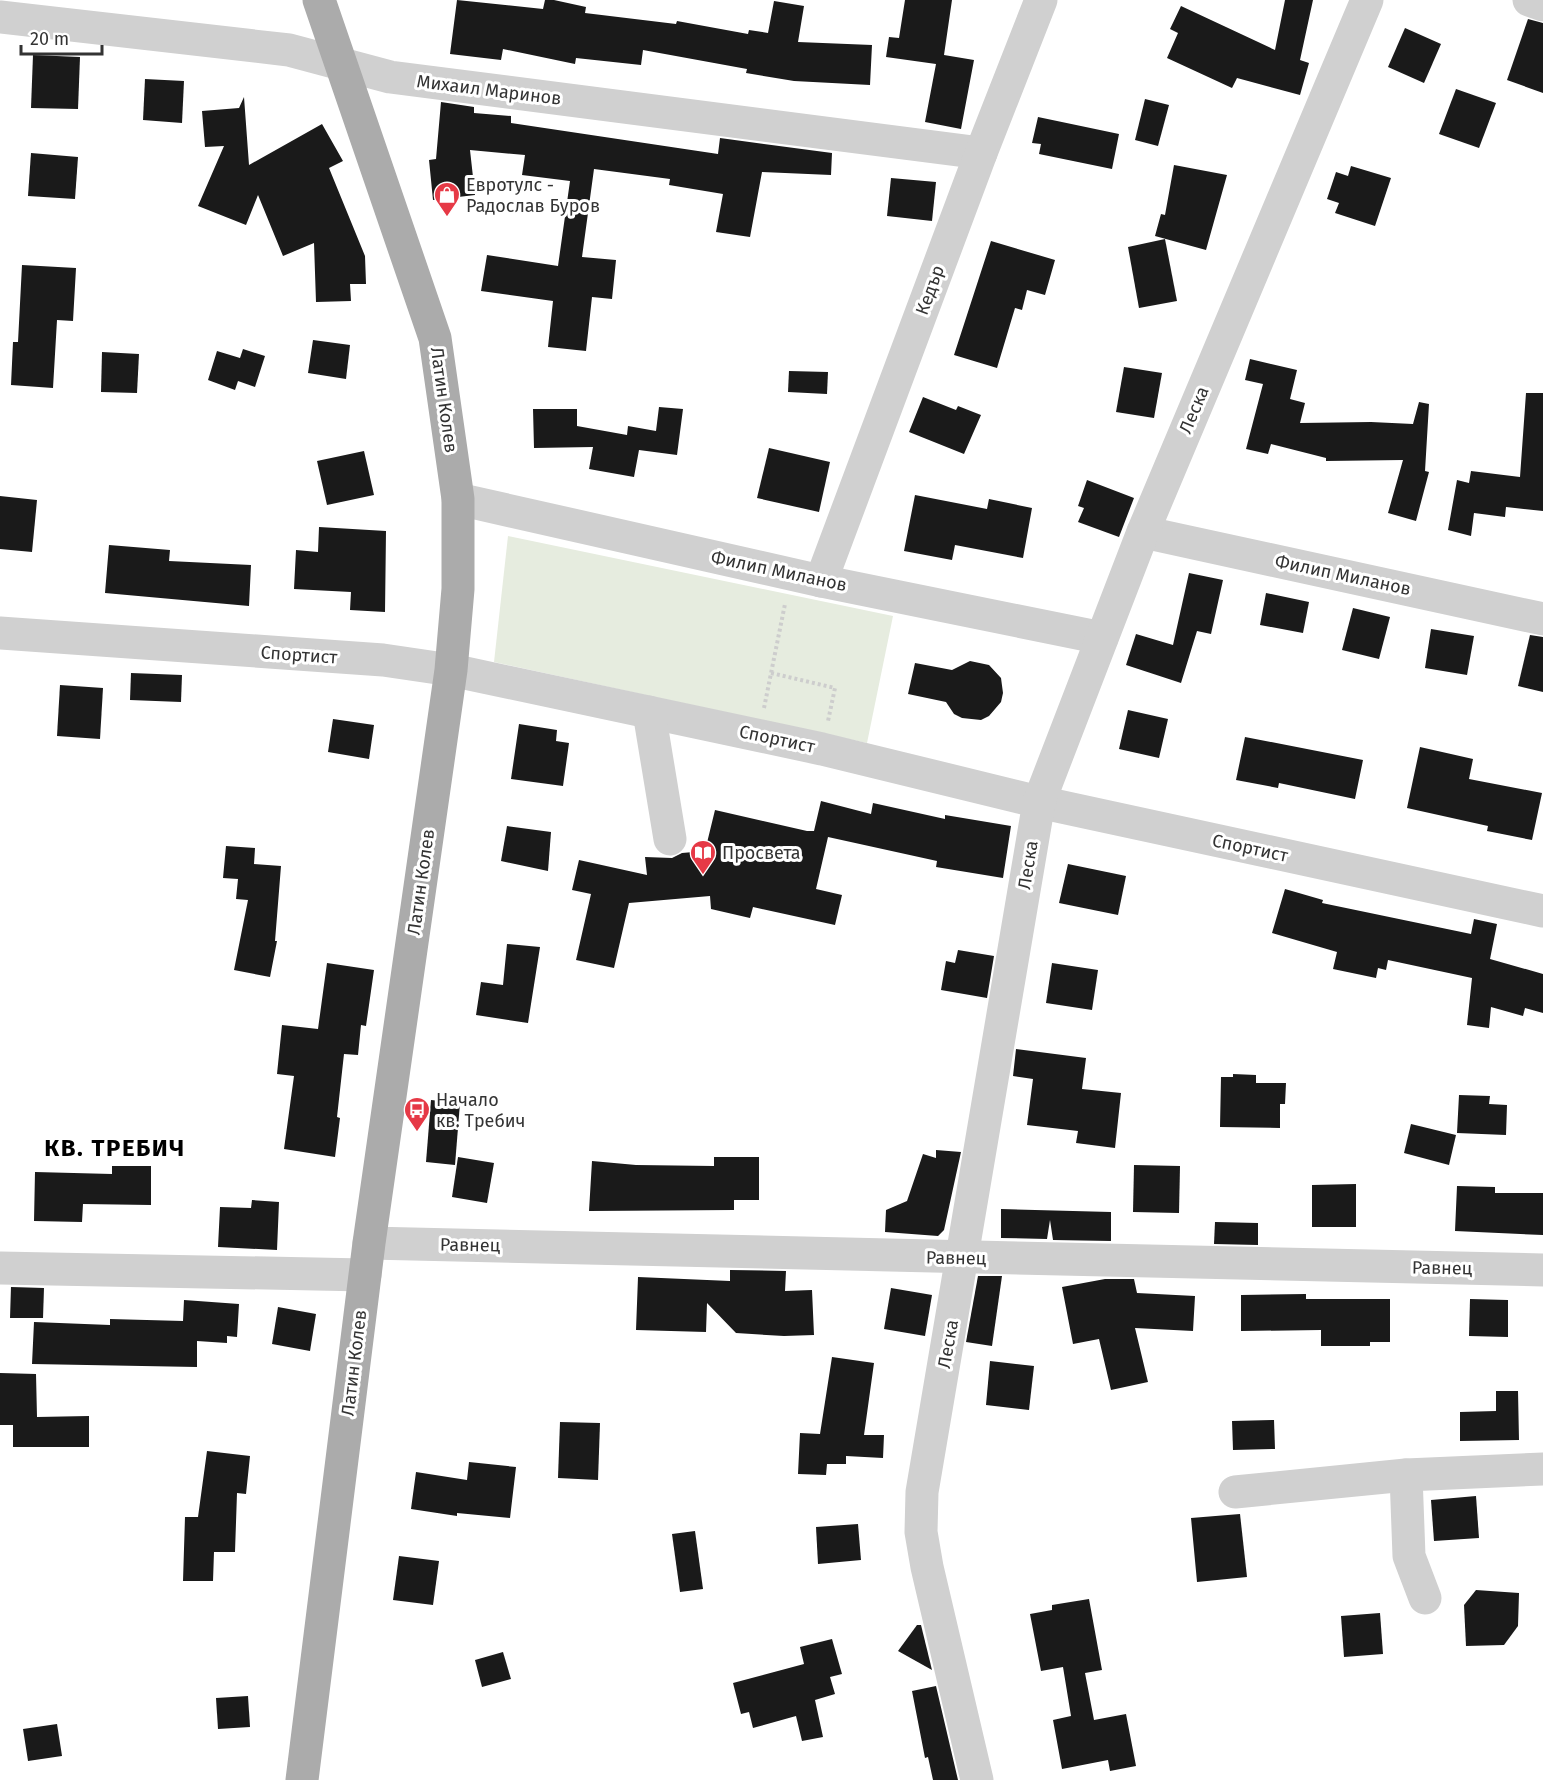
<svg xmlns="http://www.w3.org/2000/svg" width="1543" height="1780" font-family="'Fira Sans',sans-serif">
<rect width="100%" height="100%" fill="#fff"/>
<polygon fill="#e6ecdf" points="508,536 893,616 867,743 494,662"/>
<g fill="#1a1a1a">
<polygon points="457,0 543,9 545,0 554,0 586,7 585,13 676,24 677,21 748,34 749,30 768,33 774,1 804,6 798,42 872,45 870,85 794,81 746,73 747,69 643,50 641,65 576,58 575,64 503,49 501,60 450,54"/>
<polygon points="905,0 952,0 944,55 974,60 961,129 925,122 936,64 886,57 889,37 899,38"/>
<polygon points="1285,0 1313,0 1300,60 1309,63 1300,95 1237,78 1232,88 1167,58 1178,33 1170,29 1181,6 1275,50"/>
<polygon points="1528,19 1543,23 1543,93 1507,80"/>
<polygon points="1405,28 1441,44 1424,83 1388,67"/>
<polygon points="33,55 80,57 78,109 31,108"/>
<polygon points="145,79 184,81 182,123 143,120"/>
<polygon points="1456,89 1496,103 1479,148 1439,134"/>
<polygon points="244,97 249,165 322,124 343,161 329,168 365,256 366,284 350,284 351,301 316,302 314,243 283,256 258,195 246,225 198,206 224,146 205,147 202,111 239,108"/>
<polygon points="1145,99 1169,105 1158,146 1135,140"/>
<polygon points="441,102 474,107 474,113 511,116 511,123 718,154 720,138 832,153 831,175 762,172 750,237 716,232 723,194 669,185 670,179 594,169 582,257 616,260 612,299 592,297 586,351 548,347 553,301 481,291 487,255 558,266 570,181 522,175 525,155 470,150 475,195 433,200 429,160 436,159"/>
<polygon points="1038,117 1119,134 1112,169 1039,154 1041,144 1032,143"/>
<polygon points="31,153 78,157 75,199 28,196"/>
<polygon points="1174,165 1227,175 1206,250 1155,236 1161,214 1165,215"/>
<polygon points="1351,166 1391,178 1375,226 1335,213 1339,203 1327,199 1336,172 1348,176"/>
<polygon points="891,178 936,182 932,221 887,216"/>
<polygon points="1165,239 1177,301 1139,308 1128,247"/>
<polygon points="991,241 1055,260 1045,295 1027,290 1022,310 1015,308 997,368 954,355"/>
<polygon points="22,265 76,268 73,321 57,320 53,388 11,385 13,342 18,342"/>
<polygon points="313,340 350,345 346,379 308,373"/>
<polygon points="243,349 265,356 255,387 238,381 235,390 208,380 217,351 240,358"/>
<polygon points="102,352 139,354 137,393 101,392"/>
<polygon points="1250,359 1297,370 1290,399 1305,403 1300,423 1371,422 1413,424 1419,402 1429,404 1425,471 1429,472 1416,521 1388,513 1403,460 1326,461 1326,458 1271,444 1268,454 1246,449 1263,384 1245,380"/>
<polygon points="1124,367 1162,373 1154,418 1116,412"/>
<polygon points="789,371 828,372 827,394 788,392"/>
<polygon points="1526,393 1543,393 1543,511 1506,507 1505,517 1474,513 1471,536 1448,530 1457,480 1469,483 1471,471 1520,477"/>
<polygon points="923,397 956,410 958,406 981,415 964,454 909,432"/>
<polygon points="659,407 683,409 677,455 639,450 634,477 589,469 593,447 534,448 533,409 577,409 577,426 627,435 628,426 656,431"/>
<polygon points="769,448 830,462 819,512 757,498"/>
<polygon points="364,451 374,495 327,505 317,461"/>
<polygon points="1087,480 1134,498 1119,537 1078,522 1084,508 1078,506"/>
<polygon points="915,495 987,509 989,499 1032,508 1023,558 955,545 952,560 904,551"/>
<polygon points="0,496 37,500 32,552 0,549"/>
<polygon points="319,527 386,531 385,612 350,610 351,592 294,589 296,550 318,552"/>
<polygon points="109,545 170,550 169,561 251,565 249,606 105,593"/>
<polygon points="1189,573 1223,580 1211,634 1197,631 1181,683 1126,665 1136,634 1173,645"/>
<polygon points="1266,593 1309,602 1303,633 1260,625"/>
<polygon points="1353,608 1390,617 1379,659 1342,650"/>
<polygon points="1431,629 1474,636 1467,675 1425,668"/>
<polygon points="1530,635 1543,637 1543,692 1518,686"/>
<polygon points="970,661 989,665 1001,678 1003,693 1001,702 989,716 981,720 962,718 954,714 946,702 908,694 915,663 952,670"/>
<polygon points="131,673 182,675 181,702 130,700"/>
<polygon points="60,685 103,688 100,739 57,736"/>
<polygon points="1128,710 1168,719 1159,758 1119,749"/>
<polygon points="333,719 374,725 369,759 328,752"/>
<polygon points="519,724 557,730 556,741 569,743 563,786 511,779"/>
<polygon points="1245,737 1363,760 1355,799 1279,783 1278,788 1236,780"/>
<polygon points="1420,747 1473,759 1469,779 1542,793 1532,840 1487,831 1488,826 1407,808"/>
<polygon points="821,801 871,814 873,803 945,819 945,815 1011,826 1003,878 936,867 937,861 828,837 816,889 842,895 835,925 753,907 750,918 711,909 710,896 629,903 614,968 576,960 591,894 572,890 579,860 647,875 645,857 672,858 682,853 705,851 715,810 807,831 814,831"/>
<polygon points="507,826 551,832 548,871 501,861"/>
<polygon points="226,846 255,848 254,864 281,866 275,941 277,941 270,977 234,970 248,900 236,899 238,879 223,878"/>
<polygon points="1068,864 1126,876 1118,915 1059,903"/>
<polygon points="1285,889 1323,900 1322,903 1471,934 1474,919 1497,924 1490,959 1543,974 1543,1013 1525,1008 1523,1016 1491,1007 1489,1028 1467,1025 1472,978 1388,960 1386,970 1378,968 1376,978 1333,969 1337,952 1272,933"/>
<polygon points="507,944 540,947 528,1023 476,1015 481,982 503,985"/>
<polygon points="958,950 994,956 987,998 941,990 946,961 955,963"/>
<polygon points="327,963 374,970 366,1026 361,1025 358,1055 344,1054 337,1117 340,1118 335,1157 284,1149 294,1076 277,1074 282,1025 318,1029"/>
<polygon points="1052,963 1098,970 1092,1010 1046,1003"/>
<polygon points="1016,1049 1086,1058 1082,1089 1121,1093 1115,1148 1076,1143 1078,1131 1027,1125 1033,1079 1013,1076"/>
<polygon points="1233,1074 1256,1075 1256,1083 1286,1083 1285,1104 1280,1104 1280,1128 1220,1127 1221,1077 1233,1077"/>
<polygon points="1459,1095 1490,1096 1489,1104 1507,1105 1506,1135 1457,1133"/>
<polygon points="431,1100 460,1103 455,1165 426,1162"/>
<polygon points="1411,1124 1456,1135 1449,1165 1404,1153"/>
<polygon points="936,1150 961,1152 944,1230 938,1236 885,1232 886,1210 907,1201 923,1154 936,1158"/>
<polygon points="458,1157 494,1163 487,1203 452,1197"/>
<polygon points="714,1157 759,1157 759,1200 734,1200 734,1210 589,1211 592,1161 636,1165 714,1166"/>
<polygon points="1134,1165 1180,1166 1179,1213 1133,1212"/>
<polygon points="112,1166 151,1166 151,1205 83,1204 82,1222 34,1221 35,1172 112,1174"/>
<polygon points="1356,1184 1356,1227 1312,1227 1312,1185"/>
<polygon points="1457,1186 1495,1187 1495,1193 1543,1193 1543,1235 1455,1231"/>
<polygon points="252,1200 279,1202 277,1250 218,1247 220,1207 251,1208"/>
<polygon points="1001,1209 1111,1212 1111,1241 1053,1240 1050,1220 1047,1239 1001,1238"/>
<polygon points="1215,1222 1258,1223 1258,1245 1214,1244"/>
<polygon points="730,1270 786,1271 785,1291 812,1290 814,1335 784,1336 736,1333 707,1303 706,1332 636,1330 638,1277 730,1281"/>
<polygon points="978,1276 1002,1276 992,1346 966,1342"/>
<polygon points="1105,1279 1134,1279 1137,1293 1195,1296 1193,1331 1135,1328 1148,1382 1111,1390 1099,1339 1073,1344 1062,1287"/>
<polygon points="11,1287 44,1288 43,1318 10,1318"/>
<polygon points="891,1288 932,1295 925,1336 884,1329"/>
<polygon points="1306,1294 1306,1299 1390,1299 1390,1342 1370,1342 1370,1346 1321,1346 1321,1330 1241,1331 1241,1295"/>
<polygon points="1470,1299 1508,1300 1508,1337 1469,1336"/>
<polygon points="184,1300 239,1304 237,1337 227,1336 227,1343 197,1341 197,1367 32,1364 34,1322 110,1325 110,1319 183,1321"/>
<polygon points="278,1307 316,1314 310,1351 272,1344"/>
<polygon points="832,1357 874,1363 864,1435 884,1435 883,1458 846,1456 846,1464 827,1464 826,1475 798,1474 800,1433 820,1434"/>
<polygon points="990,1361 1034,1366 1029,1410 986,1405"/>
<polygon points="0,1373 36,1374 37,1417 89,1416 89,1447 13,1447 13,1425 0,1425"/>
<polygon points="1496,1391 1518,1391 1519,1440 1460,1441 1460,1412 1496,1411"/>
<polygon points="1274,1420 1275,1449 1233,1450 1232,1421"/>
<polygon points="560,1422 600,1423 598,1480 558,1478"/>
<polygon points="207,1451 250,1456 246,1494 237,1493 235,1552 214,1552 213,1581 183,1581 185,1517 198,1517"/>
<polygon points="469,1462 516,1467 510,1518 457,1513 457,1516 411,1509 416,1472 467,1480"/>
<polygon points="1476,1496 1479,1538 1434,1541 1431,1500"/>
<polygon points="1240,1514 1247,1577 1197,1582 1191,1518"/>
<polygon points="858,1524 861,1560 818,1564 816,1527"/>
<polygon points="695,1531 703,1589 680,1592 672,1534"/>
<polygon points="399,1556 439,1561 433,1605 393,1600"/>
<polygon points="1476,1590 1519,1593 1518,1626 1504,1645 1466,1646 1464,1605"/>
<polygon points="1089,1599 1102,1670 1085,1673 1094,1720 1126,1714 1136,1766 1110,1771 1108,1760 1062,1769 1053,1720 1071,1716 1063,1667 1041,1671 1030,1614 1052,1610 1052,1605"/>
<polygon points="1380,1613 1383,1654 1344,1657 1341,1616"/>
<polygon points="917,1625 921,1625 932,1670 898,1651"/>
<polygon points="832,1639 842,1674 830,1677 835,1694 815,1700 823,1737 802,1741 796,1716 753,1728 749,1712 741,1714 733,1683 804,1664 800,1647"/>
<polygon points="503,1652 511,1679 482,1687 475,1660"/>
<polygon points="936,1686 958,1780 933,1780 928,1757 925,1758 912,1691"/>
<polygon points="248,1696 250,1727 218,1729 216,1698"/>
<polygon points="57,1724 62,1756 28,1761 23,1729"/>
</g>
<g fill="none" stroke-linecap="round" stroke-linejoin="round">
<g stroke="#cdcdcd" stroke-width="4" stroke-dasharray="3 3" stroke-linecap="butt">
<polyline points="771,673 835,688 828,721"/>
<polyline points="764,708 785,604"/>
</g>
<g stroke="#d0d0d0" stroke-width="33">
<polyline points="1529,0 1543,5"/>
<polyline points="0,17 289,50 390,77 981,153"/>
<polyline points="458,499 821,581 1102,638"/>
<polyline points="1143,532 1543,619"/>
<polyline points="821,581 981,153 1041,0"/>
<polyline points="0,633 383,660 451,670 822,749 1039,802 1543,911"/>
<polyline points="649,712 670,839"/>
<polyline points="369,1243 1543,1270"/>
<polyline points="0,1268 365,1275"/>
<polyline points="1406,1475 1409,1556 1425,1598"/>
<polyline points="1235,1492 1406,1475 1543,1469"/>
<polyline points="977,1780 927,1567 921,1532 922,1492 1039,802 1143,532 1367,0"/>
</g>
<polyline stroke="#ababab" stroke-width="33" points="302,1780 369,1243 451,670 458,589 458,499 435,338 319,0"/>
</g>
<defs>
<symbol id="shop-pin" viewBox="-11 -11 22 30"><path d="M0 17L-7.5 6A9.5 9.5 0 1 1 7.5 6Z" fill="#e63946" stroke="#fff"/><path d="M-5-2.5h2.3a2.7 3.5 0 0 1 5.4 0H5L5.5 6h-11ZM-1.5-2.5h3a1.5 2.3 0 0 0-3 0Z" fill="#fff"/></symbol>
<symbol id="library-pin" viewBox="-11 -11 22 30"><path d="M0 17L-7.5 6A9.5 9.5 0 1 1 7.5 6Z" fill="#e63946" stroke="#fff"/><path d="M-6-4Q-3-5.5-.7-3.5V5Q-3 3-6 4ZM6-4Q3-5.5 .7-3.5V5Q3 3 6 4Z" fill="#fff"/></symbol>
<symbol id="bus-pin" viewBox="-11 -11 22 30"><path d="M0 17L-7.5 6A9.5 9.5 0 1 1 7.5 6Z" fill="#e63946" stroke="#fff"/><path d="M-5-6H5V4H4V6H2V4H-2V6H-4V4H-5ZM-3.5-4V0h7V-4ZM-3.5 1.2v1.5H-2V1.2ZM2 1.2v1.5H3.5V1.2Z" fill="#fff"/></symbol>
</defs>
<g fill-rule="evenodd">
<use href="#shop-pin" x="432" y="180" width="30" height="40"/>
<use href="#library-pin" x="688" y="838" width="30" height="40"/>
<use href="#bus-pin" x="402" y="1095" width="30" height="40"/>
</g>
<g text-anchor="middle" stroke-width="6" stroke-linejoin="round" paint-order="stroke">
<g font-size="18" fill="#333" stroke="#fff">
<text transform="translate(489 90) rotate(7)" y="6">Михаил Маринов</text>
<text transform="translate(930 290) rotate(-70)" y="6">Кедър</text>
<text transform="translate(444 400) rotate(82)" y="6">Латин Колев</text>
<text transform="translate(1194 410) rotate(-67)" y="6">Леска</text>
<text transform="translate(779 571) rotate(12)" y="6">Филип Миланов</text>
<text transform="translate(1343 575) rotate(12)" y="6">Филип Миланов</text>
<text transform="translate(299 655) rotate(4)" y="6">Спортист</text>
<text transform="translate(777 739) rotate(12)" y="6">Спортист</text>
<text transform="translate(1250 848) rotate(12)" y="6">Спортист</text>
<text transform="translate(1028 865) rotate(-81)" y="6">Леска</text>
<text transform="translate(421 882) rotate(-82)" y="6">Латин Колев</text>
<text transform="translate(470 1245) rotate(1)" y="6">Равнец</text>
<text transform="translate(956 1258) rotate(1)" y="6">Равнец</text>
<text transform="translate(1442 1268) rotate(1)" y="6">Равнец</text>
<text transform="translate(948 1344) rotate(-80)" y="6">Леска</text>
<text transform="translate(354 1363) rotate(-83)" y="6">Латин Колев</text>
</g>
<g font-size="18" fill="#333" stroke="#fff" text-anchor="start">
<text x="466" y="191">Евротулс -<tspan x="466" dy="21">Радослав Буров</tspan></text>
<text x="722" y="859">Просвета</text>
<text x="436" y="1106">Начало<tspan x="436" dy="21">кв. Требич</tspan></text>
</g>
<g font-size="24" font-weight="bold" letter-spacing="1.5" fill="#000" stroke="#fff">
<text x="115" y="1156">КВ. ТРЕБИЧ</text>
</g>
</g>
<path d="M21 45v9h81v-9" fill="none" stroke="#333333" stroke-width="3"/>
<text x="30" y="45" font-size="18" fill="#333333" stroke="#ffffff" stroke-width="4.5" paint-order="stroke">20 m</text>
</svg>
